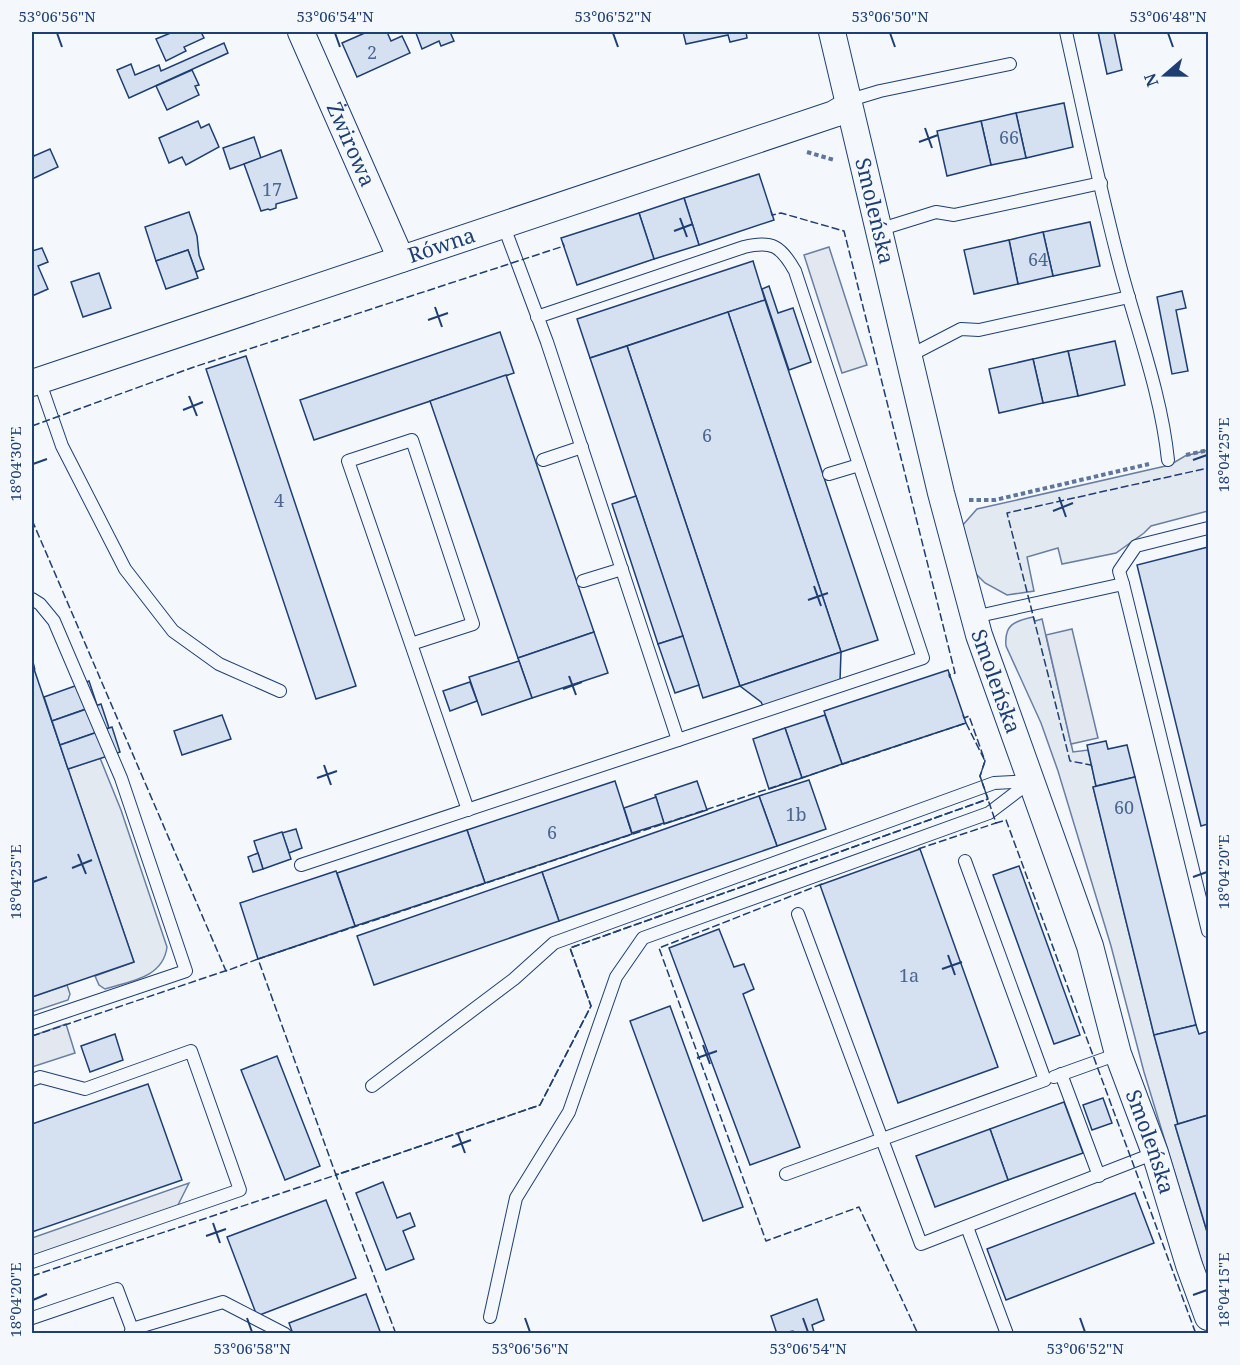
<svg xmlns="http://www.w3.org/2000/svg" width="1240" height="1365" font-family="'Noto Serif',serif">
<rect width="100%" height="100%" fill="#f4f7fb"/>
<g fill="#e3e9f0" stroke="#687fa3" stroke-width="1.5">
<polygon points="1208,450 1208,511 1151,526 1144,533 1116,553 1062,564 1058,548 1027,557 1034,591 1007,595 985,583 972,570 962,526 977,509 1170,465 1185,456"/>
<path d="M1033 617 1035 621 1042 619 1073 752 1088 750 1096 786 1093 787 1154 1035 1178 1124 1175 1125 1208 1235V1282L1144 1072 1111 946 1058 771 1041 723 1006 646C1004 625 1014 621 1033 617Z"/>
<path d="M100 758 121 810 167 947C163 978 130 981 105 989L99 985 95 976 134 962 68 769Z"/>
<polygon points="67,985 70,994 68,1000 32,1012 32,997"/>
</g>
<g fill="#e3e8f0" stroke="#687fa3" stroke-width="1.5">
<polygon points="829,247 867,365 842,373 804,255"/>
<polygon points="1072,629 1098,738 1071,744 1046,635"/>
<polygon points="66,1024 75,1053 32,1067 32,1036"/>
<polygon points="189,1183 177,1207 32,1257 32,1238"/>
</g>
<g fill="#d5e0f0" stroke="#1d3f73" stroke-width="1.5">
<polygon points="173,32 201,32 204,38 184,47 186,51 166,61 156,39"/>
<polygon points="367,32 387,32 391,41 402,36 410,53 357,77 342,43"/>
<polygon points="420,32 450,32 454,41 441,46 439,41 422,49 416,33"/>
<polygon points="683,32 746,32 747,38 730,42 728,35 686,44"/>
<polygon points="1098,32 1114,32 1122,70 1107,74"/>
<polygon points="224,43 228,53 129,98 117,70 131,64 135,75 159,65 161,71"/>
<polygon points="192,70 199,85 195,86 199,95 167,110 156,86"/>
<polygon points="1064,103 1073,147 1026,158 1016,113"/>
<polygon points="1016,113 1026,158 991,165 981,121"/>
<polygon points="198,121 201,128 209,124 219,147 186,165 182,157 169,163 159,138"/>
<polygon points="981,121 991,165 947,176 937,131"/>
<polygon points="254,137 261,158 230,169 223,148"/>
<polygon points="50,149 58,167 32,179 32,151 34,156"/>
<polygon points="281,150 297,198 276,204 276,208 270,210 268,209 261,211 244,164"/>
<polygon points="759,174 774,220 699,245 684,198"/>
<polygon points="684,198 699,245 654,259 639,213"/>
<polygon points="189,212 197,236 199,255 204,269 196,272 188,250 156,261 145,227"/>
<polygon points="639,213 654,259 577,285 561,238"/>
<polygon points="1090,222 1100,266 1053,276 1043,232"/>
<polygon points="1043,232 1053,276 1018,284 1009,240"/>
<polygon points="1009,240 1018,284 974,294 964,250"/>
<polygon points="42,248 48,262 38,266 48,289 32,296 32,251"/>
<polygon points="188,250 198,278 166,289 156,261"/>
<polygon points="753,261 765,300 590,358 577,319"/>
<polygon points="99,273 111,308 83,317 71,282"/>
<polygon points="769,286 778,313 793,308 811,362 789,370 762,289"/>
<polygon points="1182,291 1186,308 1176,310 1188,371 1172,374 1157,297"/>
<polygon points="765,300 878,640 841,652 728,312"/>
<polygon points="728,312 841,652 740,686 627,346"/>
<polygon points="500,332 514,373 314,440 300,400"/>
<polygon points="1115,341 1125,385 1078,396 1068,351"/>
<polygon points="627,346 740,686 703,698 590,358"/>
<polygon points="1068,351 1078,396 1043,403 1033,359"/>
<polygon points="246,356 356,686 316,699 206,369"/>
<polygon points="1033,359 1043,403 999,413 989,369"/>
<polygon points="506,375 594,632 518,658 430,401"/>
<polygon points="636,496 683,636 658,644 612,504"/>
<polygon points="1208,547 1208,824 1201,826 1137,565"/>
<polygon points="594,632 608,673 532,698 518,658"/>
<polygon points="683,636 699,685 675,693 658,644"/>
<polygon points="841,652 840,681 763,706 761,702 740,686"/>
<polygon points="519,661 532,698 482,715 469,677"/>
<polygon points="34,669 134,962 32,997 32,670"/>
<polygon points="948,670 966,723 842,764 824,711"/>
<polygon points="89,681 97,705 52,721 44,697"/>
<polygon points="470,682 477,701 450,711 443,691"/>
<polygon points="101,704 109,728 60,745 52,721"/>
<polygon points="222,715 231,739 182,755 174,731"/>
<polygon points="825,715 842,764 802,778 785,728"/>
<polygon points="112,727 120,752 68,769 60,745"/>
<polygon points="785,728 802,778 769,789 753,739"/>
<polygon points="1106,741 1108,749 1127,745 1135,777 1096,786 1087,745"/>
<polygon points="1135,777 1196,1025 1154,1035 1093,787"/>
<polygon points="809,780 826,829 777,846 759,796"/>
<polygon points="615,781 632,834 485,883 467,830"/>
<polygon points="697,781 707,810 664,824 655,795"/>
<polygon points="759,796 777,846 559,921 542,872"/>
<polygon points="656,797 664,823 632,833 624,808"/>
<polygon points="296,829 302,848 289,853 282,833"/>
<polygon points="467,830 485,883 355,926 337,873"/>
<polygon points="282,832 291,859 263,869 254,841"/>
<polygon points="920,849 998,1067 898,1103 820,885"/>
<polygon points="258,853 263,869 253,872 248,857"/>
<polygon points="1019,866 1080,1035 1054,1044 993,875"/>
<polygon points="336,871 355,926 258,959 240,903"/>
<polygon points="542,872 559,921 374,985 357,936"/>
<polygon points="719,929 734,967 744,964 754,989 743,994 800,1147 750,1165 669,948"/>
<polygon points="670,1006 743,1207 703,1221 630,1021"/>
<polygon points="1196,1025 1199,1034 1208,1031 1208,1115 1178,1124 1154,1035"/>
<polygon points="115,1034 123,1060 90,1072 81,1046"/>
<polygon points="277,1056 320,1166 285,1180 241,1070"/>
<polygon points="148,1084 182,1180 32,1232 32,1124"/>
<polygon points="1103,1098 1112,1123 1092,1130 1083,1105"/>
<polygon points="1064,1102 1083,1153 1008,1180 990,1129"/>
<polygon points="1208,1115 1208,1235 1175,1125"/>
<polygon points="990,1129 1008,1180 935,1207 916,1156"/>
<polygon points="383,1182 397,1218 410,1213 415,1226 403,1231 414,1259 386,1270 356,1193"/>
<polygon points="1135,1193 1154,1243 1006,1300 987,1249"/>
<polygon points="326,1200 356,1278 257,1316 227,1237"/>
<polygon points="366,1294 381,1334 293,1334 289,1323"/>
<polygon points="817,1299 824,1320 812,1325 814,1332 794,1334 793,1331 777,1334 771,1316"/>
</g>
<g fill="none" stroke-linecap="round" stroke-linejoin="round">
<defs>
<g id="service">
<path d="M1066 32C1083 108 1099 186 1119 262 1136 328 1161 392 1168 460"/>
<polyline points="849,105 860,97 880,91 1010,64"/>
<path d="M503 224 547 342 678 740 923 658 795 271C781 246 772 240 744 247L537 317"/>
<polyline points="878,230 936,212 954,215 1101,183"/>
<polyline points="909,356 961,329 979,330 1129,297"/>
<polyline points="39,380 62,446 125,569 173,631 219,664 280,691"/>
<polyline points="543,460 582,447"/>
<polyline points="829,474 859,465"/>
<polyline points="583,581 622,569"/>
<polyline points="1123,584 1119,571 1136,546 1208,528"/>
<polyline points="32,599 40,604 54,621 121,778 186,971 32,1023"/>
<polyline points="974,617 1123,584 1208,931"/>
<polyline points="411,644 348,461 412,440 473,624 411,644 468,810"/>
<polyline points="301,865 678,740"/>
<polyline points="798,914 921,1244 1155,1153"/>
<polyline points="1061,1074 1099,1176"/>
<polyline points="1054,1077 1118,1054"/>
<polyline points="32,1080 40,1077 85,1089 191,1051 240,1190 32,1262"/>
<polyline points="372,1086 514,979 554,943 994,783 1030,781"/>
<polyline points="786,1174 1045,1080 965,861"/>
<polyline points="967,1227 1007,1334"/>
<polyline points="490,1317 516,1198 569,1112 616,977 643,938 989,813 1031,781"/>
<polyline points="32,1318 117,1289 132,1329"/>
<polyline points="130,1334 132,1329 223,1302 285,1334"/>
</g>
<g id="minor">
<path id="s1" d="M301 32 401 259"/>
<path id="s2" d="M832 32 941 493 979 635 1090 946 1118 1054 1155 1153 1189 1265 1208 1317"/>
<path id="s3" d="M32 383 834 114 849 105"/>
</g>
</defs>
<use href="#service" stroke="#1d3f73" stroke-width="14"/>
<use href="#minor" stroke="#1d3f73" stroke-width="28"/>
<g stroke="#5e769c" stroke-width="4" stroke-dasharray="4.5 3" stroke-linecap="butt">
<polyline points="807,152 834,160"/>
<polyline points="1186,455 1208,450"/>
<polyline points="969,500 995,500 1149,464"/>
</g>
<use href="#service" stroke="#f4f7fb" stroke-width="12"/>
<use href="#minor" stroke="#f4f7fb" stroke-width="26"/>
<g stroke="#1d3f73" stroke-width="1.5" stroke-dasharray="8 3" stroke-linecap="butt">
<polyline points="771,211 772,215 781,213 844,231 955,673 949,675 950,678"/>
<polyline points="32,426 194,367 564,246 563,243"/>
<polyline points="32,520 226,971 258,959"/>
<polyline points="963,715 964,718 969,716 985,761 980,776 996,823 1006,820 1196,1334"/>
<polygon points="966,723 985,761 980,776 988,799 570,948 591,1006 540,1105 336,1175 258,959"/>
<polyline points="1092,767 1091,765 1070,761 1007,513 1208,468"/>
<polyline points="918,849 996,823 996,822"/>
<polyline points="822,884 659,948 766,1241 859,1207 918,1334"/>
<polyline points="32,1036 228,970"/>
<polyline points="32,1276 336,1175 336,1173"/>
<polyline points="396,1334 336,1175 540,1105 591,1006 570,948 988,799"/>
</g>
<polyline stroke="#1d3f73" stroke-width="3" points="32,661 34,669"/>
</g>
<path fill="none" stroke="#1d3f73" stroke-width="2" d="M57 33 62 47M335 33 340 47M613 33 618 47M890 33 895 47M1168 33 1173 47M925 128 932 148M919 142 938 135M680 218 687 237M674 231 693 224M435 307 442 327M428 320 448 313M189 396 197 416M183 410 203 402M1193 460 1207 455M33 464 47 459M1059 497 1066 517M1053 511 1073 503M814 586 821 606M808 600 828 593M569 676 576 695M563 689 582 682M324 765 331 785M317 778 337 771M78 854 86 874M72 868 92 860M1193 877 1207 872M33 882 47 877M948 955 955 975M942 969 962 962M703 1045 710 1064M697 1058 717 1051M458 1134 465 1153M452 1147 471 1140M213 1223 220 1243M206 1236 226 1229M1193 1295 1207 1290M33 1300 47 1294M247 1318 252 1332M525 1318 530 1332M803 1318 808 1332M1080 1318 1085 1332"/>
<g text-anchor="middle" stroke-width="4.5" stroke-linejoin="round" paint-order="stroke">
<g font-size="18" fill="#4b6792">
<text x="372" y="59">2</text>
<text x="1009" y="144">66</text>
<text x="272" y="196">17</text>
<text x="1038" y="266">64</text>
<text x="707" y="442">6</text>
<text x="279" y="507">4</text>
<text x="1124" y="814">60</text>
<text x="796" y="821">1b</text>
<text x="552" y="839">6</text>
<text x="909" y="982">1a</text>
</g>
<g font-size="21" fill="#1d3f73" stroke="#f4f7fb">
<text dy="7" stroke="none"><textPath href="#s1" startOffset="123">Żwirowa</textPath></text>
<text dy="7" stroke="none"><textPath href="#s2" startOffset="184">Smoleńska</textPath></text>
<text dy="7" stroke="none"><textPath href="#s3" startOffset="432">Równa</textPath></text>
<text dy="7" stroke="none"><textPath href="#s2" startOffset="670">Smoleńska</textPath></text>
<text dy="7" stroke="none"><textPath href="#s2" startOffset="1156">Smoleńska</textPath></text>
</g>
</g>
<rect width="1240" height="1365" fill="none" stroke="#f4f7fb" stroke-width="66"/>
<g transform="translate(1165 75) rotate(250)" stroke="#f4f7fb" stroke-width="4.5" paint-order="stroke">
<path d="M0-4.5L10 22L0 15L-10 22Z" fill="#1d3f73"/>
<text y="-9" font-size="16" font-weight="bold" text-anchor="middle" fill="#1d3f73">N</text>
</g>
<rect x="33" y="33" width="1174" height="1299" fill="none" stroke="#1d3f73" stroke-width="2"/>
<g font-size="15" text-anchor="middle" fill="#1d3f73">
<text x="57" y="22">53°06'56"N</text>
<text x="335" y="22">53°06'54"N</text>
<text x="613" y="22">53°06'52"N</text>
<text x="890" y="22">53°06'50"N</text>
<text x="1168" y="22">53°06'48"N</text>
<text transform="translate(1224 455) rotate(-90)" y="5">18°04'25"E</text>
<text transform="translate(16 464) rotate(-90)" y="5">18°04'30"E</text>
<text transform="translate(1224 872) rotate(-90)" y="5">18°04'20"E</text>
<text transform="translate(16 882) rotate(-90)" y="5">18°04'25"E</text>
<text transform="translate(1224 1290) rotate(-90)" y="5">18°04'15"E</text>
<text transform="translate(16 1300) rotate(-90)" y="5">18°04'20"E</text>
<text x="252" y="1354">53°06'58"N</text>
<text x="530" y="1354">53°06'56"N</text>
<text x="808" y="1354">53°06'54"N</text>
<text x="1085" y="1354">53°06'52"N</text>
</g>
</svg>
